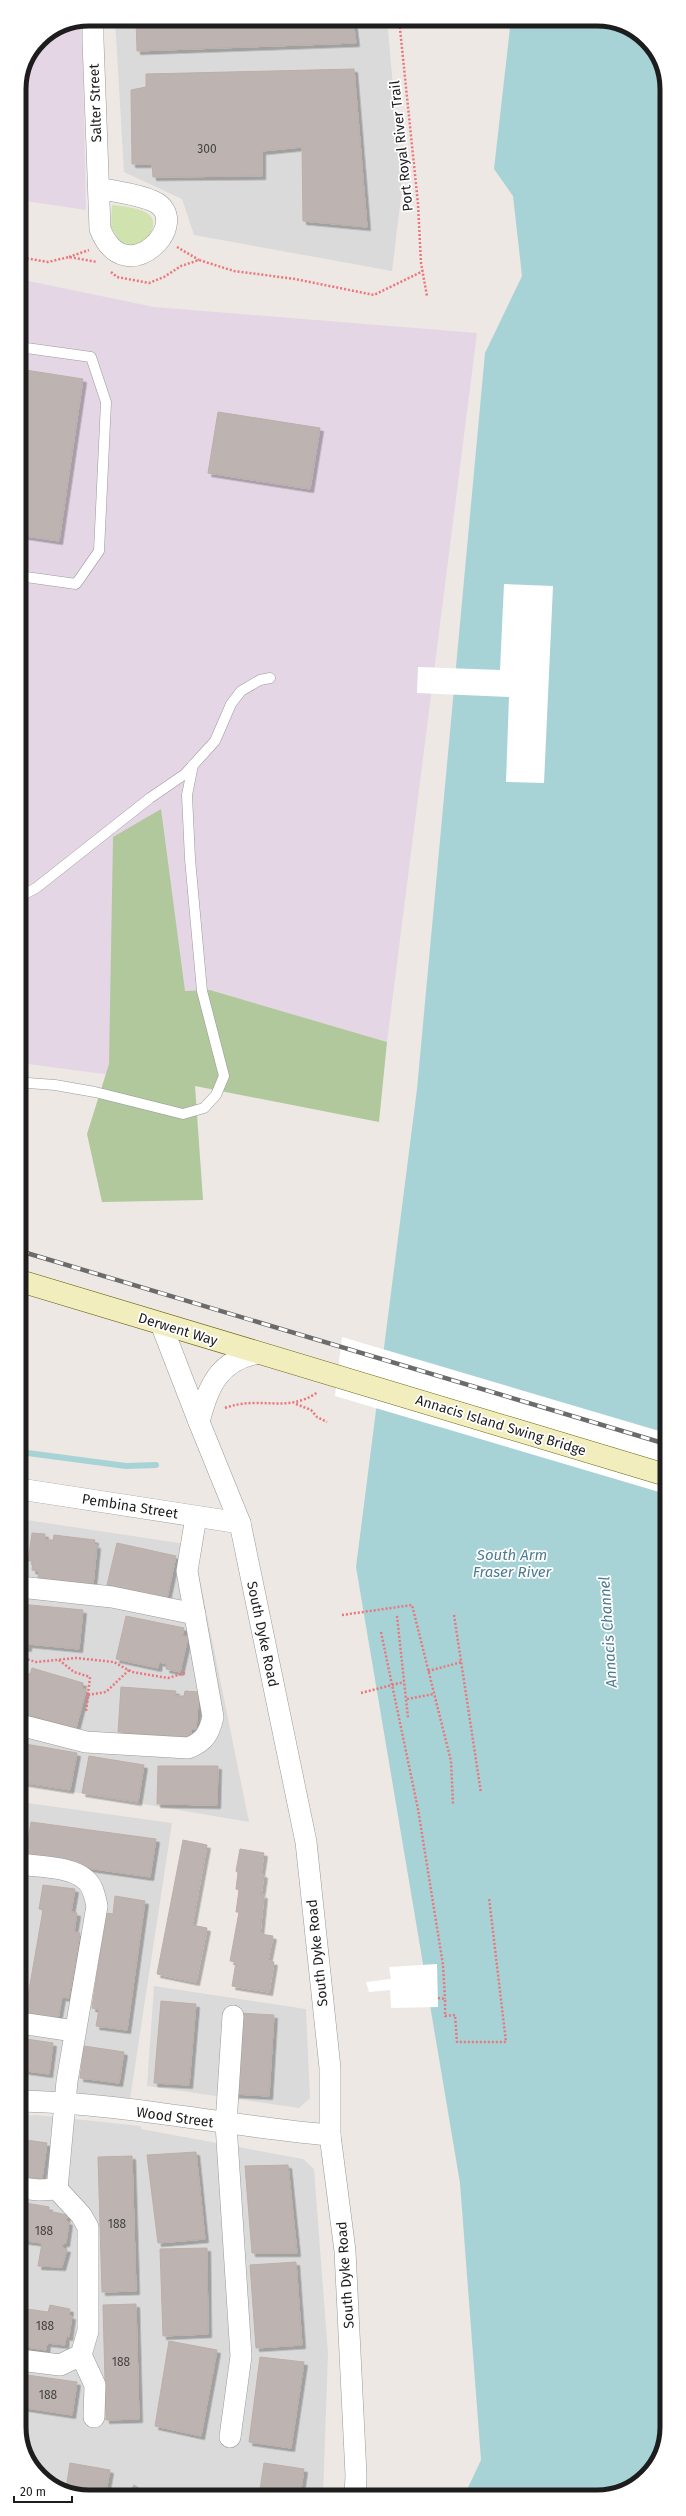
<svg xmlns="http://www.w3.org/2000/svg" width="686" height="2516" font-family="'Fira Sans',sans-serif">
<defs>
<filter id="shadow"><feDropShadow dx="3.5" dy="3.5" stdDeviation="0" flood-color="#0004"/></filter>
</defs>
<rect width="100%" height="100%" fill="#ede8e3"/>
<g fill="#dbdada">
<polygon points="115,19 387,19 402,189 392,271 194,235 182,199 124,172"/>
<polygon points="20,1519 199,1546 196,1561 249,1822 20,1783"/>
<polygon points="20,1802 172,1823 130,2099 86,2094 20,2092"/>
<polygon points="154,1986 306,2009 310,2098 299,2108 147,2086"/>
<polygon points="36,2115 141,2126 141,2129 303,2159 314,2169 328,2354 323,2496 85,2497 43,2480 20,2441 20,2116"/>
</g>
<g fill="#e5d6e5">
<polygon points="82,21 86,210 19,200 19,89 24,62 40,39 63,24"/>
<polygon points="19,279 154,307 477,333 387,1042 210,990 195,1086 20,1063"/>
</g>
<path fill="#d0e2ae" d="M112 205C140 208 170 212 142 246L122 245 111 227Z"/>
<polygon fill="#b0c89c" points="161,809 185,991 210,990 387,1042 379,1122 195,1086 203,1200 102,1202 87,1134 109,1064 113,837"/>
<polygon fill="#a8d3d6" points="511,19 601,19 643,37 666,75 667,2427 652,2470 611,2496 464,2496 481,2460 460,2183 356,1567 417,1089 485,353 522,276 513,196 494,169"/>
<g fill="#fff">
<polygon points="504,584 553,586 544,783 506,782 509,697 417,693 418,667 500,670"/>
<polygon points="342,1337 666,1433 666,1494 335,1396"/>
<polygon points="437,1964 438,2007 391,2008 390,1990 369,1992 366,1982 391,1979 389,1967"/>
</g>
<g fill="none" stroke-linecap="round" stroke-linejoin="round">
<polyline stroke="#a8d3d6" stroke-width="6" points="20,1452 126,1466 156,1465"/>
</g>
<g fill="#bdb4b1" stroke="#bdaea7" filter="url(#shadow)">
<polygon points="136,19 353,19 356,43 137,51"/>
<polygon points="354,69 367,227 303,221 302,147 262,151 262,176 153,177 152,164 132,164 131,90 146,87 146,74"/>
<polygon points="19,369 83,379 59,541 19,535"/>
<polygon points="218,412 320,428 310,489 208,473"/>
<polygon points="32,1533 45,1534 45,1540 53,1540 54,1535 95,1540 94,1545 97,1545 93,1585 38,1578 39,1571 32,1570 33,1561 28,1561"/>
<polygon points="117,1543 176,1556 167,1598 107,1585"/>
<polygon points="20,1604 83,1610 79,1649 28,1644 28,1648 20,1647"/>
<polygon points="126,1616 184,1628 182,1636 188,1637 180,1672 166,1669 167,1664 159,1662 158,1668 116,1659"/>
<polygon points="20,1665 24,1666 22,1672 30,1674 32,1668 83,1683 82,1688 86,1690 76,1728 20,1712"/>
<polygon points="121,1687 176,1691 175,1696 184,1696 185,1691 199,1692 196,1729 191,1729 191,1734 188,1734 188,1737 118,1732"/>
<polygon points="20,1743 77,1753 70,1790 20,1782"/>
<polygon points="89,1756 144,1765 138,1802 82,1793"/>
<polygon points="158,1766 218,1766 217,1805 157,1804"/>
<polygon points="31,1822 156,1839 150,1877 25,1859"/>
<polygon points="183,1840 207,1845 192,1925 207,1928 196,1982 157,1974"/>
<polygon points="240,1849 264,1853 261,1873 264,1875 261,1895 264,1895 260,1934 273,1936 268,1961 274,1962 269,1992 232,1986 236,1962 230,1961 239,1912 236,1912 239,1890 236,1889 238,1873 236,1871"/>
<polygon points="43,1885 75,1889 71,1912 77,1913 74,1932 80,1933 69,1998 62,1997 58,2019 25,2013 43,1910 39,1909"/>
<polygon points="115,1896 145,1901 127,2030 96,2026 99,2009 92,2008 106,1913 113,1914"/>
<polygon points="161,2001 196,2004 189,2085 154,2083"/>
<polygon points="239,2013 274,2015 269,2096 234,2094"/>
<polygon points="20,2038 53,2043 49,2074 20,2070"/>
<polygon points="84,2046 124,2052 119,2083 80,2078"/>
<polygon points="20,2139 47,2143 42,2179 20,2176"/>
<polygon points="196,2152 205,2239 158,2243 147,2155"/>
<polygon points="132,2156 136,2291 102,2292 98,2157"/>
<polygon points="288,2165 297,2253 252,2253 245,2166"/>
<polygon points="20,2202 49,2207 49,2211 67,2215 66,2221 69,2222 66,2243 63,2243 62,2248 67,2249 62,2267 38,2266 42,2243 20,2240"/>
<polygon points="207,2248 208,2334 163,2336 160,2249"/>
<polygon points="296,2262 302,2345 256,2348 250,2265"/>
<polygon points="136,2304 139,2419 106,2420 103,2305"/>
<polygon points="50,2305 70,2309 69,2316 72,2316 69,2337 66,2336 65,2345 47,2343 46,2350 20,2346 20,2308 48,2312"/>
<polygon points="169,2341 217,2350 201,2436 155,2426"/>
<polygon points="260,2357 304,2362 291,2448 249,2442"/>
<polygon points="20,2374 77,2382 72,2415 20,2407"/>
<polygon points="70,2463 110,2470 105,2497 85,2497 66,2489"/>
<polygon points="264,2463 304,2469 300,2496 259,2496"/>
<polygon points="134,2485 153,2497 127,2497"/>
</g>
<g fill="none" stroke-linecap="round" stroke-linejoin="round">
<defs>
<g id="lane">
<polyline points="19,347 91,357 106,402 99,551 76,584 19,576"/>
<polyline points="19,742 22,720"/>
<polyline points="19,897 36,888 150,798 185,774 215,741 231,704 241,691 260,680 270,678"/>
<polyline points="20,1085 28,1083 55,1085 95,1092 183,1114 204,1108 216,1095 224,1076 202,991 190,859 187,795 193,765"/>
</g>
<g id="street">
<path d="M93 19V40L100 229C126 295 196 220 153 201 137 194 116 192 99 188"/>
<path d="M161 1324 199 1422C208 1386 219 1360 259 1353"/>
<polyline points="199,1422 240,1523 306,1842 330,2068 330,2135 345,2251 356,2475 355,2496"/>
<polyline points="20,1489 240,1523"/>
<polyline points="20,1587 112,1597 195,1614"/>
<path d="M20 1725 86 1742 188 1748C204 1742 209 1734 213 1717L187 1571 196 1517"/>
<path d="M20 1864C40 1867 71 1866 86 1880 93 1886 95 1897 97 1906L67 2081 57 2189 81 2215 88 2227V2331L81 2355 60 2365 20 2360"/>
<polyline points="20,2023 74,2031"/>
<path d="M20 2101C124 2103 226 2126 330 2135"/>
<polyline points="20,2188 39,2190 57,2189"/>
<polyline points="81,2355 95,2385 94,2417"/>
<polyline points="230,2437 241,2356 226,2124 233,2016"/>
</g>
<polyline id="secondary" points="20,1281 666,1475"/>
</defs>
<use href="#lane" stroke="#9a9a9a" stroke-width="11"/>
<use href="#street" stroke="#9a9a9a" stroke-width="22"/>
<use href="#secondary" stroke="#686410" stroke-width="23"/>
<g stroke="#eb767c" stroke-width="2.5" stroke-dasharray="2 2" stroke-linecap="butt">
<polyline points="399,19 418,204 421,263 427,296"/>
<polyline points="177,247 199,260"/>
<polyline points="19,257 48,262 69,257 97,262"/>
<polyline points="69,257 89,250"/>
<polyline points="111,272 117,277 149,283 164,277 181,266 199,260 234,271 295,279 374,295 423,271"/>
<polyline points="296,1404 311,1410 317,1417 327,1422"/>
<path d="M225 1408C261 1395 286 1414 318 1392"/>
<polyline points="342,1615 412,1605 451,1761 453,1804"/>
<polyline points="454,1615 481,1793"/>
<polyline points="397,1616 408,1718"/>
<polyline points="381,1632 418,1809 443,1965 445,1999"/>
<polyline points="20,1657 36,1662 76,1658 114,1662 132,1672 168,1678 185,1673"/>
<polyline points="59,1660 74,1672 90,1677 86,1712"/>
<polyline points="428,1671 462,1662"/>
<polyline points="361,1693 404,1682"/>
<polyline points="88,1695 106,1692 129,1670"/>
<polyline points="407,1699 434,1694"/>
<polyline points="438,1998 445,1999 445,2016 455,2015 457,2042 506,2042 489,1898"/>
</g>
<use href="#lane" stroke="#fff" stroke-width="10"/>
<use href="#street" stroke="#fff" stroke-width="21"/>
<use href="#secondary" stroke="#f2edbc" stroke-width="22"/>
<defs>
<polyline id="rail" points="20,1251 666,1444"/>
</defs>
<use href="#rail" stroke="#6b6b6b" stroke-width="4.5"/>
<use href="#rail" stroke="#fff" stroke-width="3" stroke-dasharray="9" stroke-linecap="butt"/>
</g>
<g text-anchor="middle" stroke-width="3.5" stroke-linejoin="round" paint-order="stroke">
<g font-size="12" fill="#454342">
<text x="207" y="153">300</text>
<text x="117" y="2228">188</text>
<text x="44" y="2235">188</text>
<text x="45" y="2330">188</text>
<text x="121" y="2366">188</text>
<text x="48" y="2399">188</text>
</g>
<g font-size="14" fill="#1d1d1d" stroke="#fff">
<text transform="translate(95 103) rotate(-92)" y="5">Salter Street</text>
<text transform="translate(401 146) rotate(-96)" y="5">Port Royal River Trail</text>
<text transform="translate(178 1329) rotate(17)" y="5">Derwent Way</text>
<text transform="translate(501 1425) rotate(17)" y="5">Annacis Island Swing Bridge</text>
<text transform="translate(130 1506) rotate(9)" y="5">Pembina Street</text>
<text transform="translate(263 1634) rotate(78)" y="5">South Dyke Road</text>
<text transform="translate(317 1953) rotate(-96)" y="5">South Dyke Road</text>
<text transform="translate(175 2117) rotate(8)" y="5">Wood Street</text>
<text transform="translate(345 2275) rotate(-94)" y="5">South Dyke Road</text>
</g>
<g font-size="15" font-style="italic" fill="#4c7b94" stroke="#fff">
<text x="512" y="1560">South Arm<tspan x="512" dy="17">Fraser River</tspan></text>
<text transform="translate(608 1632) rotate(-94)" y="5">Annacis Channel</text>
</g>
</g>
<path d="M0 0H686V2516H0ZM89 26H597A63 63 0 0 1 660 89V2427A63 63 0 0 1 597 2490H89A63 63 0 0 1 26 2427V89A63 63 0 0 1 89 26Z" fill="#fff" fill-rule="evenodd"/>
<path fill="none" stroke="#1d1d1d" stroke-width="5" d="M89 26H597A63 63 0 0 1 660 89V2427A63 63 0 0 1 597 2490H89A63 63 0 0 1 26 2427V89A63 63 0 0 1 89 26Z"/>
<path d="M14 2496v6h58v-6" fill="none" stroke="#1d1d1d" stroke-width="2"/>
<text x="20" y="2496" font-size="12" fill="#1d1d1d" stroke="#ffffff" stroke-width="3" paint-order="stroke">20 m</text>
</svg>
